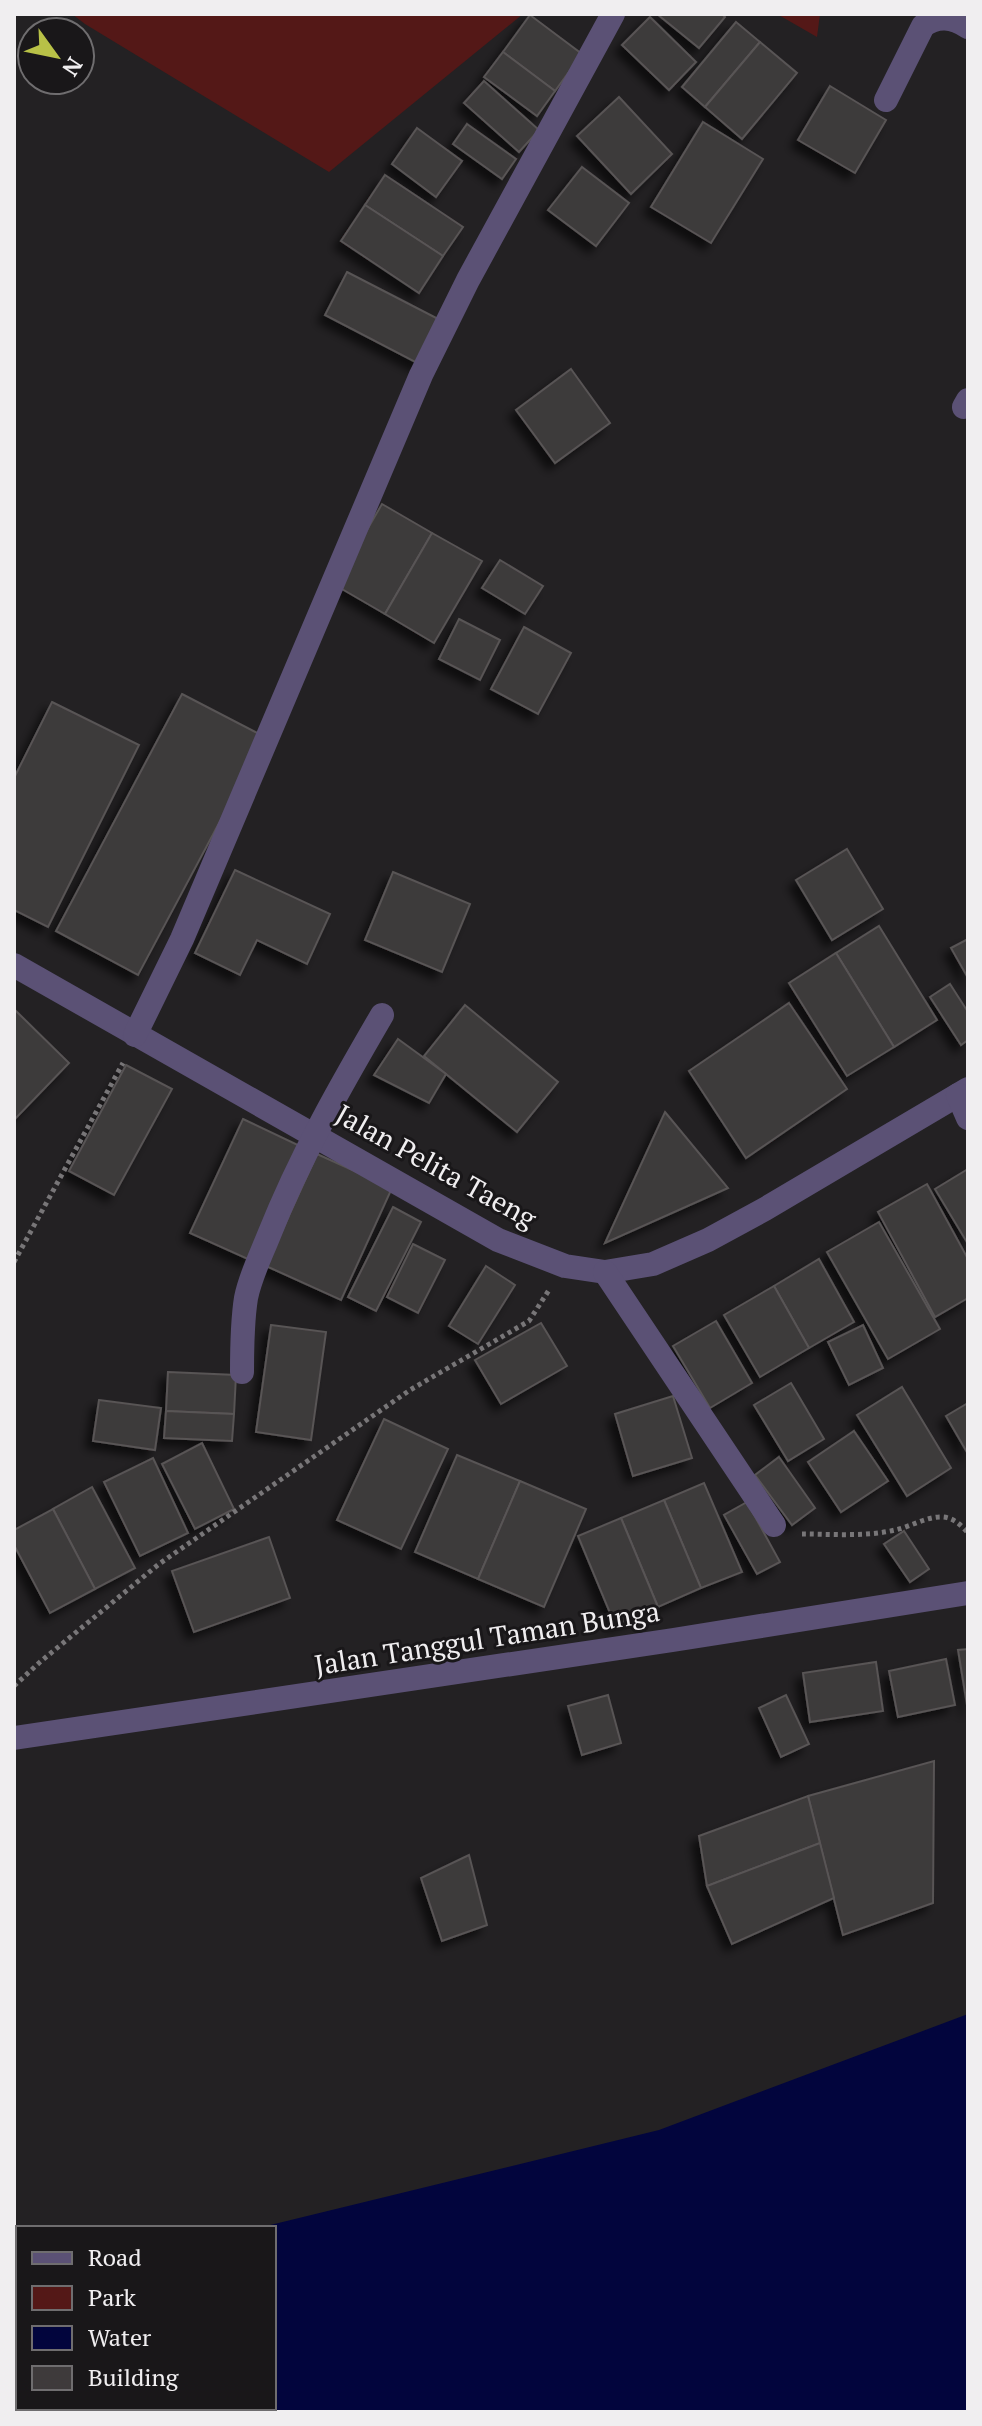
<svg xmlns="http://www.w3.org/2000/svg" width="982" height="2426" font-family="'PT Serif',serif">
<defs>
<filter id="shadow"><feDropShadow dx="-7" dy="7" stdDeviation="4" flood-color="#0009"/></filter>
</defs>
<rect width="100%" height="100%" fill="#232123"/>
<g fill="#541817">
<polygon points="72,14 523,14 329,172 85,24"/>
<polygon points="777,14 820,14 817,37"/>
</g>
<polygon fill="#02053d" points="968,2014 968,2412 14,2412 14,2275 18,2276 18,2408 274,2408 274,2228 258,2228 659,2130"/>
<g fill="#3e3a3b" stroke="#585455" stroke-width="2" filter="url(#shadow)">
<polygon points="657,14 722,14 725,17 699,48"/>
<polygon points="530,15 582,54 555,91 503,52"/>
<polygon points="650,17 696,62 669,90 622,45"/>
<polygon points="736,22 760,42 705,107 682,87"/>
<polygon points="760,42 797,73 742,139 705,107"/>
<polygon points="503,52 555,91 537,116 484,77"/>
<polygon points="484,81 539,130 519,152 464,103"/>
<polygon points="830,86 886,120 855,173 798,140"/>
<polygon points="619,97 672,154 631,194 577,136"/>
<polygon points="703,122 763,159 711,243 651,207"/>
<polygon points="467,124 516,159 502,179 453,144"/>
<polygon points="417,128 462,161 436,197 392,164"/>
<polygon points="582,167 629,203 596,246 548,210"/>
<polygon points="385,175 463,227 443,256 365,205"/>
<polygon points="365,205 443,256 419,293 341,241"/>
<polygon points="347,272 444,322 421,365 325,315"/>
<polygon points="571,369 610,423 555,463 516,410"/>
<polygon points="382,504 432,533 385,614 335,585"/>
<polygon points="432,533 482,561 434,643 385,614"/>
<polygon points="500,560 543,586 525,614 482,588"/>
<polygon points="459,619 500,640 480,680 439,659"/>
<polygon points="524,627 571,653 538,714 491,689"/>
<polygon points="182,694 265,737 138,975 56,931"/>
<polygon points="52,702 139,745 48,927 14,910 14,778"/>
<polygon points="847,849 883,909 832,940 796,880"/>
<polygon points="235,870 330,914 307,964 257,940 240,975 195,953"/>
<polygon points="393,872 470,904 442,972 365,940"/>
<polygon points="879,926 937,1020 894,1047 836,953"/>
<polygon points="968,939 968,978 951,948"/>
<polygon points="836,953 894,1047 847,1076 789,983"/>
<polygon points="950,984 968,1012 968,1040 961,1045 930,997"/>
<polygon points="789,1003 847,1089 746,1158 689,1071"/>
<polygon points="465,1005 558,1082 517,1132 424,1056"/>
<polygon points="14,1009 69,1063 14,1120"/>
<polygon points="398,1039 446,1074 429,1103 374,1075"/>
<polygon points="126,1065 172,1089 114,1195 69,1171"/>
<polygon points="665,1112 728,1188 605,1243"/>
<polygon points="243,1119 302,1147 250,1260 190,1233"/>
<polygon points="317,1154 392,1188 341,1300 266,1266"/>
<polygon points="968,1169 968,1244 935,1189"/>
<polygon points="927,1184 968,1259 968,1298 935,1317 878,1212"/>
<polygon points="393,1207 421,1222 376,1311 348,1297"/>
<polygon points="879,1222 940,1329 888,1359 827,1252"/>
<polygon points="413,1244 445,1260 418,1313 387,1297"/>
<polygon points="819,1259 854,1322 809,1348 774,1286"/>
<polygon points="486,1266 515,1285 478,1344 449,1326"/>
<polygon points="774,1286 809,1348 760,1377 724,1315"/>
<polygon points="716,1321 752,1383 710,1408 673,1346"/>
<polygon points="541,1323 567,1366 501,1404 475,1360"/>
<polygon points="271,1325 326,1332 311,1440 256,1432"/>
<polygon points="863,1325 883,1368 849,1385 828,1342"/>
<polygon points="168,1372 236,1375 234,1414 166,1411"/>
<polygon points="791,1383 824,1439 788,1461 754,1405"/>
<polygon points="902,1387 951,1468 907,1496 857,1415"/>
<polygon points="673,1396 692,1458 633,1476 615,1414"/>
<polygon points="99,1400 161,1408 155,1450 93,1441"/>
<polygon points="968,1403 968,1454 946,1416"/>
<polygon points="166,1411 234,1414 232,1441 164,1438"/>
<polygon points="384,1419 448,1449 401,1549 337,1520"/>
<polygon points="854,1431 888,1481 841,1512 808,1462"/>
<polygon points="202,1443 234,1509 195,1529 162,1464"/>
<polygon points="457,1455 520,1481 478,1579 415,1552"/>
<polygon points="779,1457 815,1508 792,1525 755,1475"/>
<polygon points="153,1458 188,1533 140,1556 104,1482"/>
<polygon points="520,1481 586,1509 544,1607 478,1579"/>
<polygon points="704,1483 742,1572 701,1588 664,1500"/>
<polygon points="92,1487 135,1568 95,1589 53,1509"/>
<polygon points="664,1500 701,1588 658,1607 621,1518"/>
<polygon points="747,1502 780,1562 757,1574 724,1515"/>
<polygon points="53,1509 95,1589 50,1613 14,1545 14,1530"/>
<polygon points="621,1518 658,1607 615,1625 578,1536"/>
<polygon points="904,1531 929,1569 910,1582 884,1544"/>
<polygon points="269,1537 290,1598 194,1632 172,1571"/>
<polygon points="968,1649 968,1711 958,1650"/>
<polygon points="946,1659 955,1705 898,1717 889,1671"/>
<polygon points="876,1662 883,1711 810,1722 803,1673"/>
<polygon points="608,1695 621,1743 582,1755 568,1706"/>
<polygon points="786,1695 809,1744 781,1757 759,1708"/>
<polygon points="934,1761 933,1903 843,1935 808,1796"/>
<polygon points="808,1796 820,1843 707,1886 699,1836"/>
<polygon points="820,1843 834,1898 732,1944 707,1886"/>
<polygon points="469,1855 487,1925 442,1941 421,1878"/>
</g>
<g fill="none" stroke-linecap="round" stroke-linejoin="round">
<g stroke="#787678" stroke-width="5" stroke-dasharray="4 4" stroke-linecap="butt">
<polyline points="14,1262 123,1063"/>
<path d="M802 1534C832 1534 865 1537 895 1530 910 1527 927 1516 943 1517 954 1518 961 1525 968 1533"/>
<polyline points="14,1686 40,1662 159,1564 410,1390 529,1321 549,1290"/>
</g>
<g stroke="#5b5175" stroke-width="24">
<path d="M886 100 923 26C938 15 952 17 968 27"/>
<polyline points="964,407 968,400"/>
<polyline points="14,965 498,1240 565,1266 605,1272 653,1264 708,1240 765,1209 968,1089"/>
<polyline points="135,1035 182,939 421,375 468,280 613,14"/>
<polyline points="958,1095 968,1118"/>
<polyline points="605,1272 774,1525"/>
<path d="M242 1372C242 1348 242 1323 246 1298 250 1277 261 1255 269 1235 300 1157 340 1087 382 1015"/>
<polyline points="14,1738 673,1640 968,1593"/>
</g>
</g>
<g text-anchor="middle" stroke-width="6" stroke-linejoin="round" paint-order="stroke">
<g font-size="28" fill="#f0eef0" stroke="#191719">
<text transform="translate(436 1166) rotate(29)" y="10">Jalan Pelita Taeng</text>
<text transform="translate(487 1638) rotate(-9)" y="10">Jalan Tanggul Taman Bunga</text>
</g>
</g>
<rect width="982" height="2426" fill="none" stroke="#f0eef0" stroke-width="32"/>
<rect x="16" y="2226" width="260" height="184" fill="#191719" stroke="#6f6d6f" stroke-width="2"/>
<rect x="32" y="2252" width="40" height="12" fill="#5b5175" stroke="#6f6d6f" stroke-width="2"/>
<text x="88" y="2266" font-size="24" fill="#f0eef0">Road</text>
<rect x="32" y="2286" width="40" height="24" fill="#541817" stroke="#6f6d6f" stroke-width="2"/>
<text x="88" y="2306" font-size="24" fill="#f0eef0">Park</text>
<rect x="32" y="2326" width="40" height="24" fill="#02053d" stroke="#6f6d6f" stroke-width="2"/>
<text x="88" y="2346" font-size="24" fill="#f0eef0">Water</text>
<rect x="32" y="2366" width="40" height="24" fill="#3e3a3b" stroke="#6f6d6f" stroke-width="2"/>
<text x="88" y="2386" font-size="24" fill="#f0eef0">Building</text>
<g transform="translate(56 56) rotate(123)"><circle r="38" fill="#191719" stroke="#6f6d6f" stroke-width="2"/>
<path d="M0-6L14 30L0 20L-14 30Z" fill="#b8c147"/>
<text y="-12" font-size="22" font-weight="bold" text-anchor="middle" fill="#f0eef0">N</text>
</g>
</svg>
